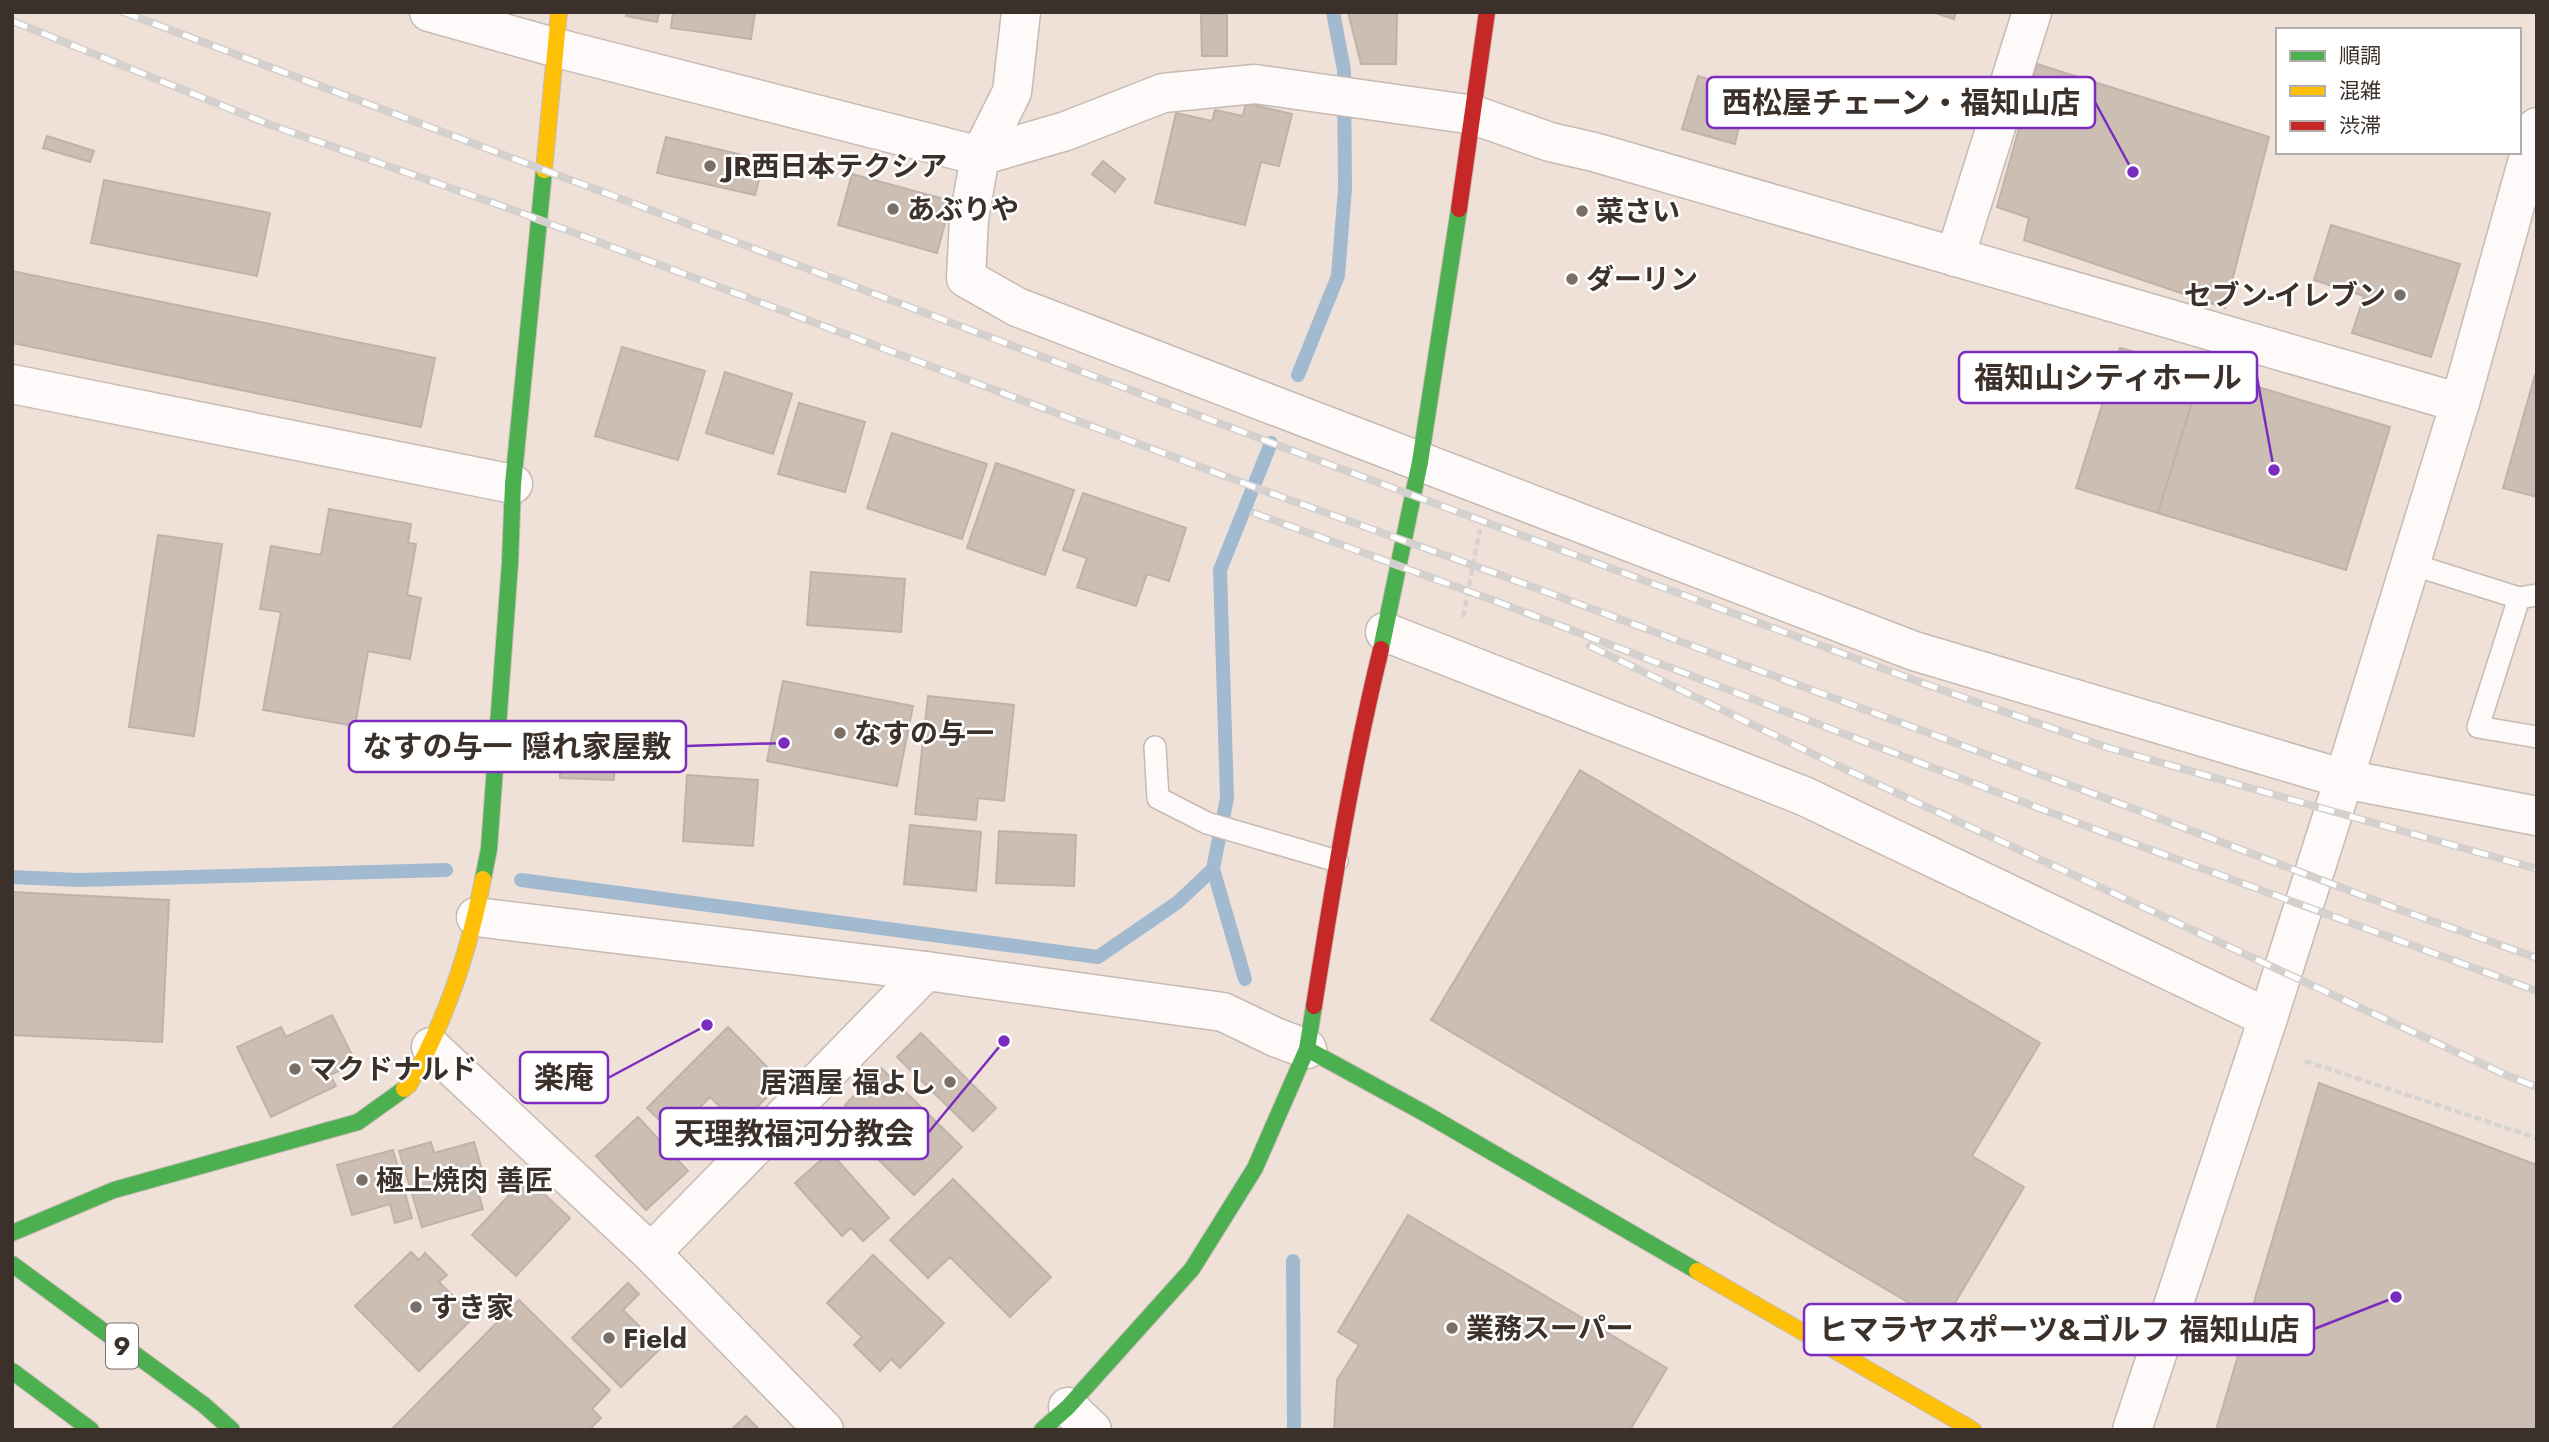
<svg xmlns="http://www.w3.org/2000/svg" width="2549" height="1442" font-family="Jost,'Noto Sans JP',sans-serif">
<rect width="100%" height="100%" fill="#f0e1d8"/>
<g fill="none" stroke-linecap="round" stroke-linejoin="round">
<g stroke="#a2bad0" stroke-width="14">
<polyline points="1298,375 1338,276 1345,188 1344,70 1333,12"/>
<polyline points="1213,869 1245,979"/>
<polyline points="12,877 79,880 446,870"/>
<polyline points="521,880 1098,957 1178,902 1213,869 1227,798 1220,570 1271,443"/>
<polyline points="1293,1261 1294,1430"/>
</g>
</g>
<g fill="#cdbeb4" stroke="#beb2ab" stroke-width="2">
<polygon points="627,12 659,12 657,22 626,16"/>
<polygon points="673,12 755,12 751,39 671,28"/>
<polygon points="1348,12 1397,12 1396,64 1361,64"/>
<polygon points="1932,12 1956,12 1954,19"/>
<polygon points="1201,14 1227,14 1227,56 1202,56"/>
<polygon points="2037,64 2269,137 2225,308 2024,240 2029,218 1997,207"/>
<polygon points="1698,76 1747,90 1735,144 1682,129"/>
<polygon points="1246,103 1292,114 1279,166 1261,162 1245,225 1155,203 1176,113 1212,121 1215,110 1243,116"/>
<polygon points="47,136 94,151 90,162 43,148"/>
<polygon points="666,137 764,160 755,195 657,173"/>
<polygon points="1103,161 1125,179 1115,192 1092,174"/>
<polygon points="852,174 951,201 937,253 838,225"/>
<polygon points="104,180 270,213 257,276 91,243"/>
<polygon points="2331,225 2460,264 2431,357 2352,333 2364,296 2314,280"/>
<polygon points="12,271 435,358 421,427 12,343"/>
<polygon points="622,347 705,371 678,460 595,436"/>
<polygon points="2120,348 2202,370 2158,513 2076,488"/>
<polygon points="2202,370 2390,427 2346,570 2158,513"/>
<polygon points="725,372 792,394 773,454 706,433"/>
<polygon points="2535,375 2537,376 2537,497 2503,488"/>
<polygon points="799,403 865,422 845,492 778,474"/>
<polygon points="892,433 987,464 962,539 867,508"/>
<polygon points="996,463 1074,490 1045,575 967,548"/>
<polygon points="1083,493 1186,528 1169,581 1147,574 1136,606 1077,587 1087,558 1063,550"/>
<polygon points="329,509 411,524 408,543 416,544 407,595 421,598 410,659 368,651 355,726 263,710 281,612 260,609 271,546 321,555"/>
<polygon points="158,535 222,544 194,736 129,727"/>
<polygon points="811,572 905,579 901,632 807,625"/>
<polygon points="783,681 913,706 897,786 767,761"/>
<polygon points="928,696 1014,705 1004,801 978,798 976,820 915,814"/>
<polygon points="562,734 615,736 614,780 560,778"/>
<polygon points="1580,770 2040,1043 1972,1156 2024,1187 1943,1323 1431,1020"/>
<polygon points="687,775 758,780 753,846 683,841"/>
<polygon points="910,825 981,832 976,891 904,884"/>
<polygon points="999,831 1076,835 1074,886 996,883"/>
<polygon points="12,892 169,900 162,1042 12,1035"/>
<polygon points="332,1015 356,1063 330,1075 336,1086 271,1117 237,1047 281,1027 286,1037"/>
<polygon points="728,1027 782,1082 739,1125 710,1097 674,1134 647,1108"/>
<polygon points="921,1033 996,1108 973,1131 897,1057"/>
<polygon points="881,1068 962,1147 914,1195 868,1149 879,1138 845,1105"/>
<polygon points="2319,1083 2537,1165 2537,1430 2216,1430"/>
<polygon points="638,1117 688,1171 646,1210 596,1156"/>
<polygon points="431,1142 434,1153 474,1142 486,1183 476,1185 483,1209 422,1227 399,1151"/>
<polygon points="393,1150 412,1218 395,1223 390,1204 352,1215 337,1165"/>
<polygon points="830,1152 889,1218 863,1241 851,1228 842,1236 795,1183"/>
<polygon points="526,1177 570,1218 516,1276 472,1235"/>
<polygon points="953,1179 1051,1277 1010,1317 950,1257 928,1278 890,1240"/>
<polygon points="1408,1215 1667,1368 1630,1430 1334,1430 1337,1380 1359,1345 1338,1332"/>
<polygon points="411,1252 419,1260 425,1253 447,1275 439,1282 474,1317 419,1371 355,1306"/>
<polygon points="873,1255 944,1323 900,1368 891,1359 880,1371 854,1345 862,1337 827,1303"/>
<polygon points="628,1283 639,1294 623,1310 661,1348 621,1387 572,1338"/>
<polygon points="519,1300 610,1390 592,1409 601,1418 589,1430 391,1430"/>
<polygon points="746,1416 760,1430 731,1430"/>
</g>
<g fill="none" stroke-linecap="round" stroke-linejoin="round">
<defs>
<g id="lane">
<polyline points="2411,564 2519,598 2537,595"/>
<polyline points="2519,598 2478,727 2537,737"/>
<polyline points="1155,747 1158,798 1207,823 1337,861"/>
</g>
<g id="street">
<polyline points="429,12 557,48 980,156 1066,131 1163,93 1255,84 1474,115 1550,142 1594,152 2460,403"/>
<polyline points="1021,12 1012,92 980,156 969,219 966,278 1017,307 1914,651 2344,779 2460,403 2537,127"/>
<polyline points="1955,257 2032,12"/>
<polyline points="12,384 513,484"/>
<polyline points="1385,632 1804,796 2268,1018 2132,1430"/>
<polyline points="476,917 926,971 1223,1012 1275,1037 1307,1049"/>
<polyline points="2268,1018 2344,779 2537,816"/>
<polyline points="431,1047 651,1253 824,1430"/>
<polyline points="651,1253 926,971"/>
<polyline points="1068,1407 1092,1430"/>
</g>
<g id="fast">
<polyline points="1381,649 1420,462 1459,209"/>
<polyline points="483,879 489,849 510,563 513,484 544,170"/>
<polyline points="1307,1049 1426,1114 1697,1271"/>
<polyline points="12,1233 114,1190 358,1122 404,1089"/>
<polyline points="12,1264 204,1405 232,1430"/>
<polyline points="12,1371 91,1430"/>
<polyline points="1042,1430 1068,1407 1192,1269 1255,1168 1307,1049 1314,1006"/>
</g>
<g id="slow">
<polyline points="544,170 559,12"/>
<path d="M404 1089 409 1085C446 1021 469 952 483 879"/>
<polyline points="1697,1271 1973,1430"/>
</g>
<g id="jam">
<polyline points="1459,209 1487,12"/>
<path d="M1314 1006C1333 886 1352 767 1381 649"/>
</g>
</defs>
<use href="#lane" stroke="#c6bab3" stroke-width="24"/>
<use href="#street" stroke="#c6bab3" stroke-width="41"/>
<use href="#fast" stroke="#c6bab3" stroke-width="18"/>
<use href="#slow" stroke="#c6bab3" stroke-width="18"/>
<use href="#jam" stroke="#c6bab3" stroke-width="18"/>
<g stroke="#d7d3d0" stroke-width="4.5" stroke-dasharray="7 3.5" stroke-linecap="butt">
<polyline points="1463,617 1480,529"/>
<polyline points="2305,1061 2537,1138"/>
</g>
<use href="#lane" stroke="#fdfaf9" stroke-width="21"/>
<use href="#street" stroke="#fdfaf9" stroke-width="38"/>
<use href="#fast" stroke="#4caf50" stroke-width="16"/>
<use href="#slow" stroke="#ffc107" stroke-width="16"/>
<use href="#jam" stroke="#c62828" stroke-width="16"/>
<defs>
<g id="rail">
<polyline points="123,12 1336,467 1925,684 2109,748 2537,869"/>
<polyline points="12,21 268,124 505,207 1262,490 1503,576 2121,804 2395,908 2537,958"/>
<polyline points="1254,513 1498,602 2086,826 2537,991"/>
<polyline points="1590,646 1834,764 2506,1075 2537,1087"/>
</g>
</defs>
<use href="#rail" stroke="#d4d0ce" stroke-width="8"/>
<use href="#rail" stroke="#fff" stroke-width="5" stroke-dasharray="16" stroke-linecap="butt"/>
</g>
<g fill="#7a6f67" stroke="#fff" stroke-width="2.5">
<circle cx="710" cy="166" r="7"/>
<circle cx="893" cy="209" r="7"/>
<circle cx="1582" cy="211" r="7"/>
<circle cx="1572" cy="279" r="7"/>
<circle cx="2400" cy="295" r="7"/>
<circle cx="840" cy="733" r="7"/>
<circle cx="295" cy="1069" r="7"/>
<circle cx="950" cy="1082" r="7"/>
<circle cx="362" cy="1180" r="7"/>
<circle cx="416" cy="1307" r="7"/>
<circle cx="1452" cy="1328" r="7"/>
<circle cx="609" cy="1338" r="7"/>
</g>
<g text-anchor="middle" stroke-width="5" stroke-linejoin="round" paint-order="stroke">
<rect fill="#fff" stroke="#766f6a" stroke-width="2" x="106" y="1323.5" width="32" height="45" rx="5"/>
<g font-size="26" font-weight="bold" fill="#3b312a">
<text x="122" y="1355">9</text>
</g>
<g font-size="28" font-weight="bold" fill="#3b312a" stroke="#fff" text-anchor="start">
<text x="724" y="176">JR西日本テクシア</text>
<text x="907" y="219">あぶりや</text>
<text x="1596" y="221">菜さい</text>
<text x="1586" y="289">ダーリン</text>
<text x="2386" y="305" text-anchor="end">セブン-イレブン</text>
<text x="854" y="743">なすの与一</text>
<text x="309" y="1079">マクドナルド</text>
<text x="936" y="1092" text-anchor="end">居酒屋 福よし</text>
<text x="376" y="1190">極上焼肉 善匠</text>
<text x="430" y="1317">すき家</text>
<text x="1466" y="1338">業務スーパー</text>
<text x="623" y="1348">Field</text>
</g>
</g>
<path fill="none" stroke="#7b2cbf" stroke-width="2.5" d="M2133 172L2095 102M2274 470L2257 377M784 743L686 746M707 1025L608 1078M1004 1041L928 1133M2396 1297L2314 1329"/>
<g fill="#7b2cbf" stroke="#fff" stroke-width="2.5">
<circle cx="2133" cy="172" r="7"/>
<circle cx="2274" cy="470" r="7"/>
<circle cx="784" cy="743" r="7"/>
<circle cx="707" cy="1025" r="7"/>
<circle cx="1004" cy="1041" r="7"/>
<circle cx="2396" cy="1297" r="7"/>
</g>
<g fill="#fff" stroke="#7b2cbf" stroke-width="2.5">
<rect x="1707" y="77" width="388" height="51" rx="7"/>
<rect x="1959" y="352" width="298" height="51" rx="7"/>
<rect x="349" y="721" width="337" height="51" rx="7"/>
<rect x="520" y="1052" width="88" height="51" rx="7"/>
<rect x="660" y="1108" width="268" height="51" rx="7"/>
<rect x="1804" y="1304" width="510" height="51" rx="7"/>
</g>
<g font-size="30" text-anchor="middle" font-weight="bold" fill="#3b312a">
<text x="1901" y="113">西松屋チェーン・福知山店</text>
<text x="2108" y="388">福知山シティホール</text>
<text x="517" y="757">なすの与一 隠れ家屋敷</text>
<text x="564" y="1088">楽庵</text>
<text x="794" y="1144">天理教福河分教会</text>
<text x="2059" y="1340">ヒマラヤスポーツ&amp;ゴルフ 福知山店</text>
</g>
<rect width="2549" height="1442" fill="none" stroke="#3b312a" stroke-width="28"/>
<rect x="2276" y="28" width="245" height="126" fill="#ffffff" stroke="#b1adaa" stroke-width="2"/>
<rect x="2290" y="51" width="35" height="10" fill="#4caf50" stroke="#b1adaa" stroke-width="2"/>
<text x="2339" y="63" font-size="21" fill="#3b312a">順調</text>
<rect x="2290" y="86" width="35" height="10" fill="#ffc107" stroke="#b1adaa" stroke-width="2"/>
<text x="2339" y="98" font-size="21" fill="#3b312a">混雑</text>
<rect x="2290" y="121" width="35" height="10" fill="#c62828" stroke="#b1adaa" stroke-width="2"/>
<text x="2339" y="133" font-size="21" fill="#3b312a">渋滞</text>
</svg>
